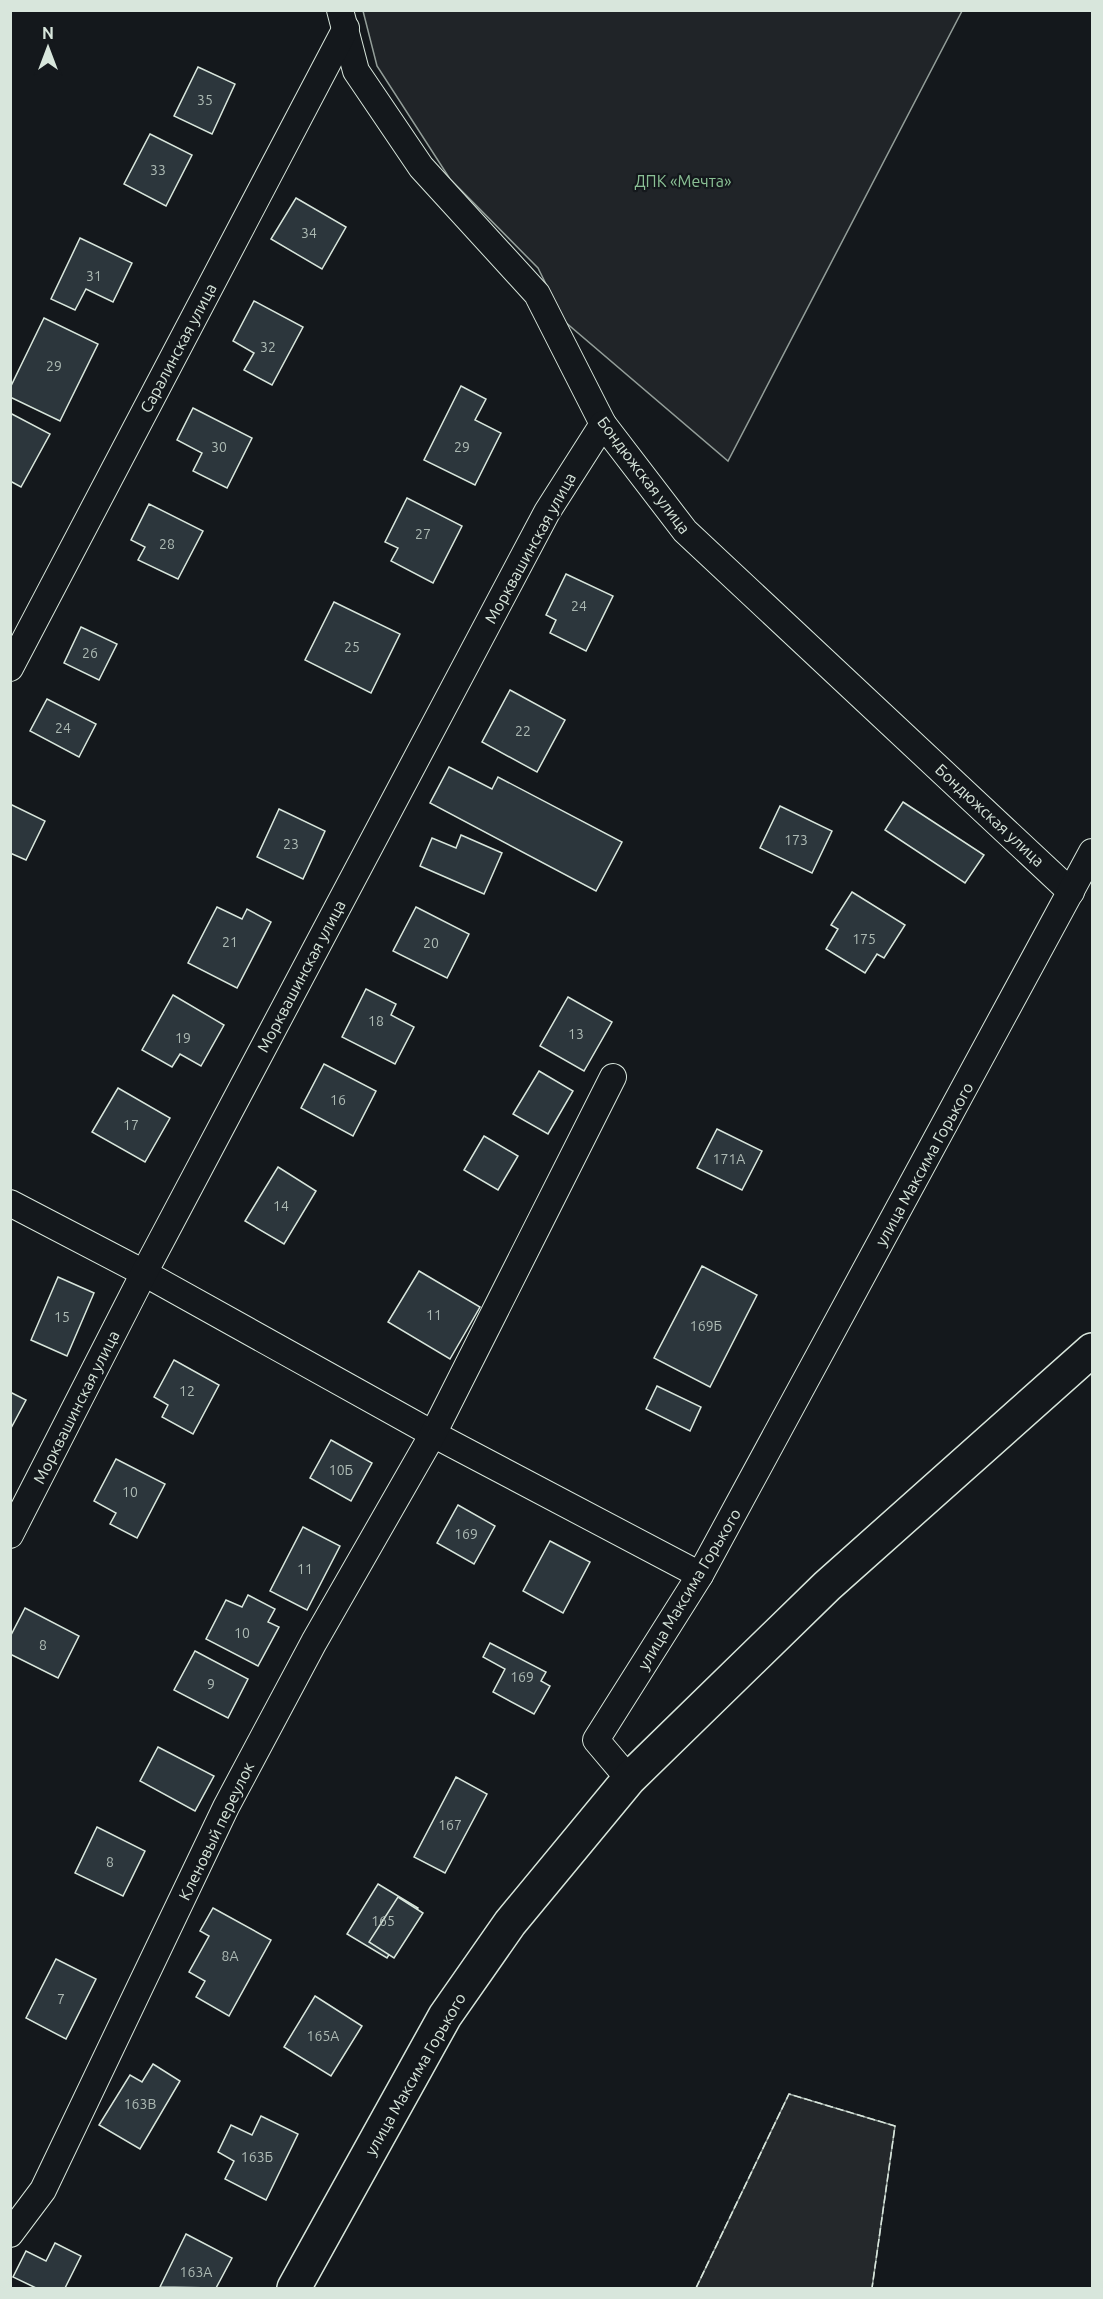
<svg xmlns="http://www.w3.org/2000/svg" width="1103" height="2299" font-family="Ubuntu,sans-serif">
<rect width="100%" height="100%" fill="#14181c"/>
<polygon fill="#202428" stroke="#939e99" stroke-width="1.5" points="363,11 962,11 728,461 564,321 538,268 450,179 377,66"/>
<polygon fill="#24282b" stroke="#939e99" stroke-width="1.5" points="789,2094 895,2126 872,2288 696,2288"/>
<g fill="#2c363c" stroke="#d8e6dc" stroke-width="1.5">
<polygon points="198,67 235,84 212,134 174,116"/>
<polygon points="150,134 192,155 166,206 124,184"/>
<polygon points="296,198 346,227 322,269 271,239"/>
<polygon points="80,238 132,263 113,302 86,289 75,310 51,299"/>
<polygon points="254,301 303,327 272,385 244,370 254,353 233,341"/>
<polygon points="44,318 98,344 60,421 10,397 10,388"/>
<polygon points="461,386 486,399 475,420 501,433 475,485 424,460"/>
<polygon points="193,408 252,438 227,488 193,471 202,453 177,440"/>
<polygon points="10,413 50,434 21,487 10,481"/>
<polygon points="407,498 462,526 433,583 391,561 398,548 385,542"/>
<polygon points="149,504 203,531 178,579 138,560 145,547 131,540"/>
<polygon points="566,574 613,596 586,651 550,633 556,620 546,615"/>
<polygon points="334,602 400,634 371,693 305,660"/>
<polygon points="81,627 117,644 99,680 64,663"/>
<polygon points="510,690 565,720 537,772 482,742"/>
<polygon points="47,699 96,724 79,757 30,731"/>
<polygon points="449,767 492,789 498,777 622,842 596,891 430,803"/>
<polygon points="903,802 984,855 965,883 885,830"/>
<polygon points="10,804 45,821 26,860 10,853"/>
<polygon points="780,806 832,831 812,873 760,848"/>
<polygon points="279,809 325,831 303,879 257,857"/>
<polygon points="461,835 502,853 484,894 420,866 432,838 456,848"/>
<polygon points="852,892 905,925 884,958 877,954 865,973 826,949 838,929 831,925"/>
<polygon points="217,907 242,919 247,909 271,922 237,988 188,963"/>
<polygon points="416,907 469,934 447,978 393,951"/>
<polygon points="366,989 396,1004 391,1015 414,1027 395,1064 342,1037"/>
<polygon points="173,995 224,1025 201,1066 180,1054 172,1067 142,1050"/>
<polygon points="568,997 612,1022 584,1071 540,1046"/>
<polygon points="324,1064 376,1091 353,1136 301,1108"/>
<polygon points="539,1071 573,1091 548,1134 513,1114"/>
<polygon points="118,1088 170,1118 145,1162 92,1132"/>
<polygon points="717,1129 762,1151 742,1190 697,1168"/>
<polygon points="484,1136 518,1156 498,1190 464,1170"/>
<polygon points="278,1167 316,1191 284,1244 245,1221"/>
<polygon points="702,1266 757,1295 710,1387 654,1358"/>
<polygon points="419,1271 480,1307 450,1359 388,1322"/>
<polygon points="58,1277 94,1293 67,1356 31,1340"/>
<polygon points="174,1360 219,1385 193,1434 162,1417 168,1405 154,1397"/>
<polygon points="657,1386 701,1407 690,1431 646,1409"/>
<polygon points="10,1392 26,1400 10,1430"/>
<polygon points="331,1440 372,1463 351,1501 310,1478"/>
<polygon points="116,1459 165,1484 137,1538 110,1524 116,1513 94,1501"/>
<polygon points="458,1505 495,1526 474,1564 437,1543"/>
<polygon points="303,1527 340,1546 307,1610 270,1591"/>
<polygon points="550,1541 590,1562 563,1613 523,1591"/>
<polygon points="248,1595 275,1609 268,1622 279,1627 258,1666 206,1639 226,1600 242,1607"/>
<polygon points="25,1608 79,1636 58,1678 10,1654 10,1637"/>
<polygon points="490,1643 546,1672 541,1681 550,1686 534,1714 493,1692 505,1669 483,1657"/>
<polygon points="195,1651 248,1679 228,1718 174,1690"/>
<polygon points="158,1747 214,1776 195,1811 140,1781"/>
<polygon points="456,1777 487,1794 445,1873 414,1857"/>
<polygon points="97,1827 145,1851 123,1896 75,1873"/>
<polygon points="378,1884 418,1908 387,1958 347,1934"/>
<polygon points="398,1897 423,1913 394,1958 369,1942"/>
<polygon points="213,1908 271,1940 229,2016 196,1997 205,1981 189,1972 209,1936 200,1931"/>
<polygon points="56,1959 96,1979 66,2039 26,2018"/>
<polygon points="315,1996 362,2026 331,2076 284,2047"/>
<polygon points="153,2064 180,2081 140,2149 99,2125 130,2075 142,2082"/>
<polygon points="261,2116 298,2134 266,2200 225,2179 234,2161 218,2152 231,2125 252,2135"/>
<polygon points="186,2234 232,2258 216,2288 160,2287"/>
<polygon points="55,2243 81,2256 65,2288 36,2288 13,2277 26,2251 46,2261"/>
</g>
<g fill="none" stroke-linecap="round" stroke-linejoin="round">
<defs>
<g id="minor">
<polyline points="340,10 356,71 421,167 537,294 603,424 685,531 1071,892"/>
<polyline points="10,668 346,28"/>
<polyline points="10,1203 144,1273 433,1434 700,1575"/>
<polyline points="10,1535 144,1273 547,512 603,424"/>
<polyline points="629,1779 596,1740 700,1575 1092,852"/>
<polyline points="10,2234 43,2190 226,1807 314,1642 433,1434 613,1077"/>
</g>
<polyline id="tertiary" points="294,2288 445,2016 510,1923 629,1779 827,1586 1092,1350"/>
</defs>
<use href="#minor" stroke="#d8e6dc" stroke-width="28"/>
<use href="#tertiary" stroke="#d8e6dc" stroke-width="36"/>
<use href="#minor" stroke="#14181c" stroke-width="26"/>
<use href="#tertiary" stroke="#14181c" stroke-width="33"/>
<polyline stroke="#d8e6dc" stroke-width="1.5" stroke-dasharray="8 3" stroke-linecap="butt" points="696,2288 789,2094 895,2126 872,2288"/>
</g>
<g text-anchor="middle" stroke-width="4.5" stroke-linejoin="round" paint-order="stroke">
<g font-size="14" fill="#adbab4">
<text x="205" y="105">35</text>
<text x="158" y="175">33</text>
<text x="309" y="238">34</text>
<text x="94" y="281">31</text>
<text x="268" y="352">32</text>
<text x="54" y="371">29</text>
<text x="219" y="452">30</text>
<text x="462" y="452">29</text>
<text x="423" y="539">27</text>
<text x="167" y="549">28</text>
<text x="579" y="611">24</text>
<text x="352" y="652">25</text>
<text x="90" y="658">26</text>
<text x="63" y="733">24</text>
<text x="523" y="736">22</text>
<text x="796" y="845">173</text>
<text x="291" y="849">23</text>
<text x="864" y="944">175</text>
<text x="230" y="947">21</text>
<text x="431" y="948">20</text>
<text x="376" y="1026">18</text>
<text x="576" y="1039">13</text>
<text x="183" y="1043">19</text>
<text x="338" y="1105">16</text>
<text x="131" y="1130">17</text>
<text x="729" y="1164">171А</text>
<text x="281" y="1211">14</text>
<text x="434" y="1320">11</text>
<text x="62" y="1322">15</text>
<text x="706" y="1331">169Б</text>
<text x="187" y="1396">12</text>
<text x="341" y="1475">10Б</text>
<text x="130" y="1497">10</text>
<text x="466" y="1539">169</text>
<text x="305" y="1574">11</text>
<text x="242" y="1638">10</text>
<text x="43" y="1650">8</text>
<text x="522" y="1682">169</text>
<text x="211" y="1689">9</text>
<text x="450" y="1830">167</text>
<text x="110" y="1867">8</text>
<text x="383" y="1926">165</text>
<text x="230" y="1961">8А</text>
<text x="61" y="2004">7</text>
<text x="323" y="2041">165А</text>
<text x="140" y="2109">163В</text>
<text x="257" y="2162">163Б</text>
<text x="196" y="2277">163А</text>
</g>
<g font-size="16" fill="#8ac095" stroke="#14181c">
<text x="683" y="187">ДПК «Мечта»</text>
</g>
<g font-size="16" fill="#d8e6dc" stroke="#14181c">
<text transform="translate(178 348) rotate(-62)" y="6">Саралинская улица</text>
<text transform="translate(644 475) rotate(53)" y="6">Бондюжская улица</text>
<text transform="translate(530 548) rotate(-61)" y="6">Морквашинская улица</text>
<text transform="translate(990 815) rotate(43)" y="6">Бондюжская улица</text>
<text transform="translate(301 976) rotate(-62)" y="6">Морквашинская улица</text>
<text transform="translate(924 1164) rotate(-61)" y="6">улица Максима Горького</text>
<text transform="translate(76 1407) rotate(-63)" y="6">Морквашинская улица</text>
<text transform="translate(689 1589) rotate(-59)" y="6">улица Максима Горького</text>
<text transform="translate(216 1831) rotate(-64)" y="6">Кленовый переулок</text>
<text transform="translate(415 2074) rotate(-60)" y="6">улица Максима Горького</text>
</g>
</g>
<rect width="1103" height="2299" fill="none" stroke="#d8e6dc" stroke-width="24"/>
<g transform="translate(48 48)" stroke="#14181c" stroke-width="4.5" paint-order="stroke">
<path d="M0-4.5L10 22L0 15L-10 22Z" fill="#d8e6dc"/>
<text y="-9" font-size="16" font-weight="bold" text-anchor="middle" fill="#d8e6dc">N</text>
</g>
</svg>
